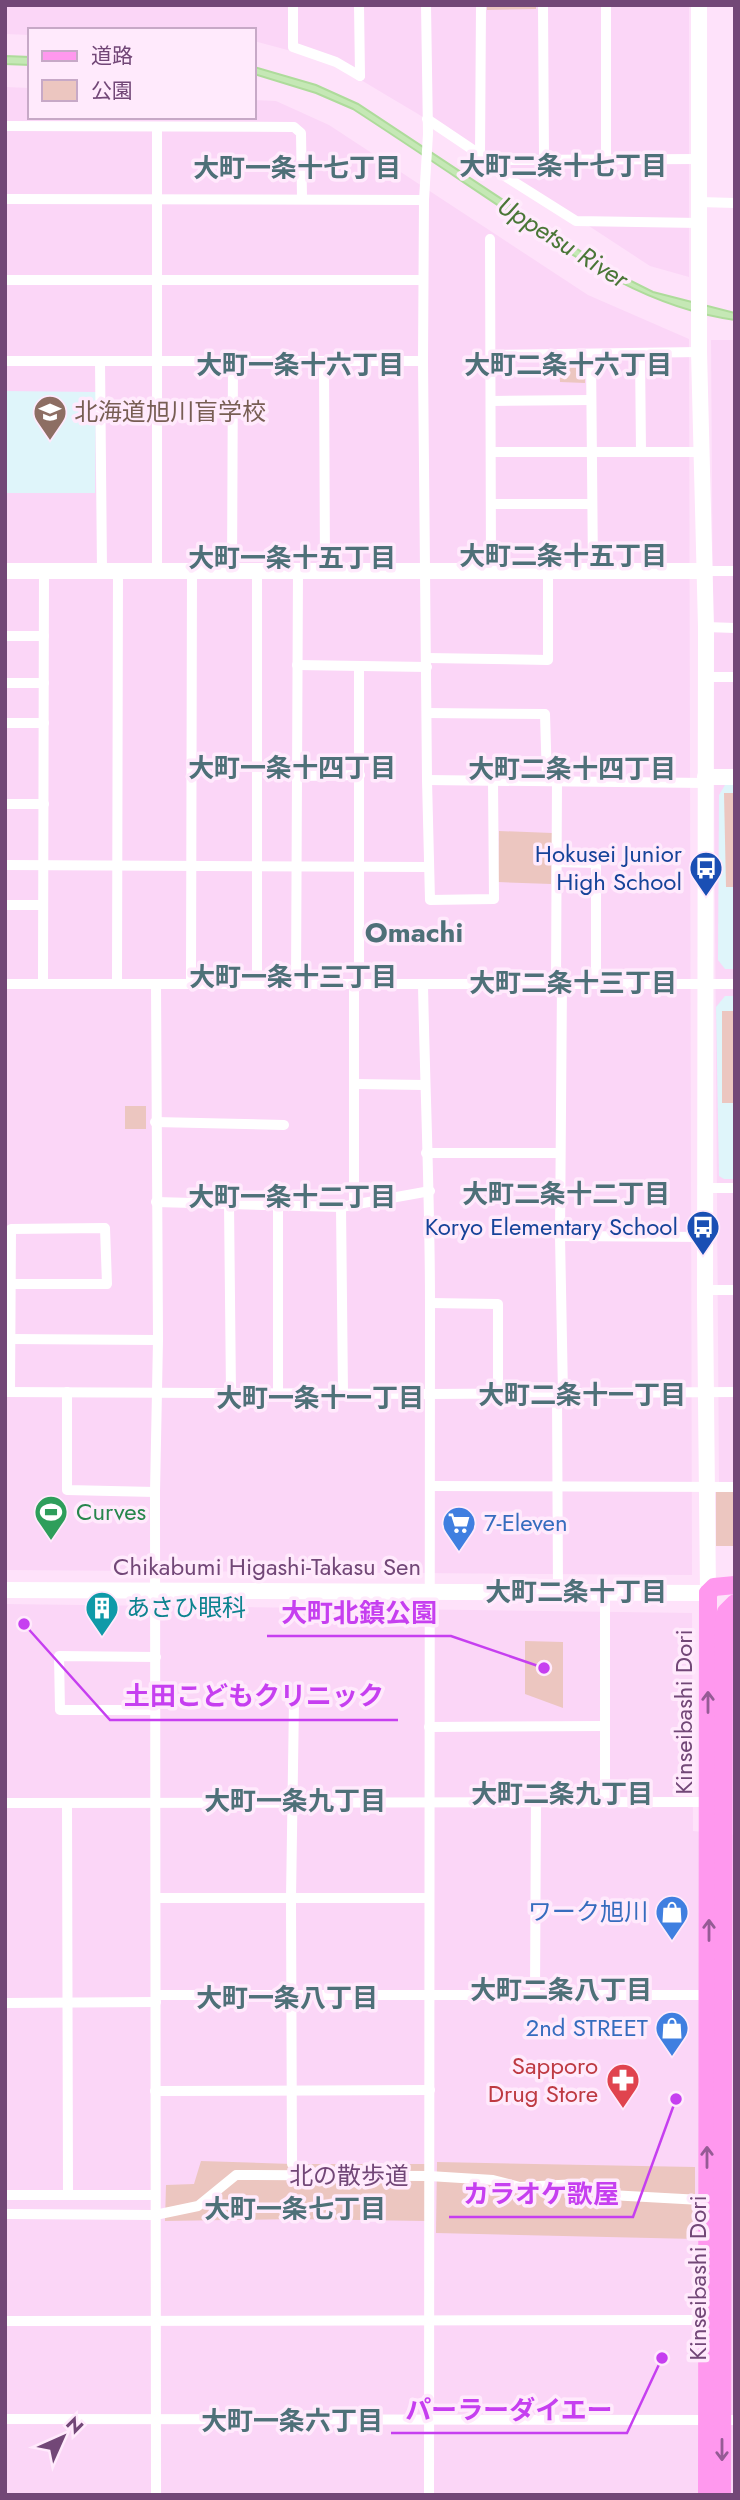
<svg xmlns="http://www.w3.org/2000/svg" width="740" height="2500" font-family="Jost,'Noto Sans JP',sans-serif">
<rect width="100%" height="100%" fill="#fee2fa"/>
<g fill="#fbd6f7">
<polygon points="5,5 689,5 689,277 650,266 418,114 329,61 254,41 254,30 30,30 30,35 5,34"/>
<polygon points="5,87 30,88 30,117 254,117 254,100 276,101 329,125 588,295 689,339 692,1575 5,1570"/>
<polygon points="711,340 735,340 735,1482 719,1482"/>
<polygon points="5,1604 692,1613 693,1831 735,1835 735,2495 5,2495"/>
</g>
<g fill="#dff5fa">
<polygon points="5,391 96,392 95,493 5,493"/>
<polygon points="725,785 735,785 735,969 725,969 718,960 719,795"/>
<polygon points="725,996 735,996 735,1179 724,1179 719,1176 716,1007"/>
</g>
<g fill="#ecc6c0">
<polygon points="487,5 536,5 536,9 487,10"/>
<polygon points="559,360 581,360 585,363 585,383 560,382"/>
<polygon points="724,793 735,793 735,887 726,887"/>
<polygon points="499,831 552,833 551,884 498,882"/>
<rect x="722" y="1011" width="13" height="92"/>
<rect x="125" y="1106" width="21" height="23"/>
<rect x="716" y="1492" width="19" height="54"/>
<polygon points="525,1641 563,1642 563,1708 525,1694"/>
<polygon points="201,2161 292,2164 427,2164 425,2221 295,2219 165,2221 166,2185 194,2184"/>
<polygon points="437,2162 695,2167 695,2239 436,2233"/>
</g>
<g fill="#c5e8b5" stroke="#aedb9b" stroke-width="2">
<polygon points="5,56 30,57 30,65 5,64"/>
<path d="M254 67 316 85 358 104 609 270 653 292 735 313V320C650 308 583 263 514 216 460 180 407 144 353 109L316 93 254 74Z"/>
</g>
<g fill="none" stroke-linecap="round" stroke-linejoin="round">
<g stroke="#fff" stroke-width="10">
<polyline points="293,5 293,47 336,62 360,76"/>
<polyline points="359,5 360,76"/>
<polyline points="426,5 428,134 424,200 423,361 427,780 430,900 494,899 493,781"/>
<polyline points="543,5 544,159"/>
<polyline points="427,119 488,160 500,173 576,221 699,223"/>
<polyline points="5,126 294,127 301,133 302,198"/>
<polyline points="157,127 157,571"/>
<polyline points="480,155 481,5"/>
<polyline points="606,159 606,5"/>
<polyline points="488,160 699,159"/>
<polyline points="5,199 424,200"/>
<polyline points="699,202 735,203"/>
<polyline points="490,239 491,571"/>
<polyline points="5,280 423,280"/>
<polyline points="640,354 641,452"/>
<polyline points="491,355 699,352"/>
<polyline points="591,355 593,572"/>
<polyline points="5,361 423,361"/>
<polyline points="100,361 102,571"/>
<polyline points="324,361 325,572"/>
<polyline points="491,401 591,400"/>
<polyline points="491,452 702,452"/>
<polyline points="491,504 592,504"/>
<polyline points="232,571 233,361"/>
<polyline points="705,571 735,571"/>
<polyline points="706,627 735,628"/>
<polyline points="5,636 44,636"/>
<polyline points="427,658 548,660 548,571"/>
<polyline points="297,665 427,667"/>
<polyline points="706,677 735,677"/>
<polyline points="5,683 44,683"/>
<polyline points="427,713 545,714 547,780"/>
<polyline points="5,723 44,723"/>
<polyline points="297,776 360,775"/>
<polyline points="427,780 705,783"/>
<polyline points="5,804 44,804"/>
<polyline points="557,862 596,863 596,984"/>
<polyline points="5,865 428,867"/>
<polyline points="5,905 43,905"/>
<polyline points="5,984 735,984"/>
<polyline points="43,984 44,571"/>
<polyline points="117,984 118,571"/>
<polyline points="156,984 158,1340 155,1492 156,2495"/>
<polyline points="191,984 192,571"/>
<polyline points="257,984 257,571"/>
<polyline points="296,984 298,571"/>
<polyline points="359,984 359,666"/>
<path d="M423 984C425 1090 430 1197 430 1303L429 2495"/>
<polyline points="556,984 557,780"/>
<polyline points="562,984 560,1236 563,1394"/>
<polyline points="354,1084 425,1085"/>
<polyline points="155,1122 284,1125"/>
<polyline points="426,1153 560,1153"/>
<polyline points="706,1188 735,1188"/>
<polyline points="156,1202 341,1207 430,1191"/>
<polyline points="229,1203 231,1393"/>
<polyline points="354,1203 354,984"/>
<polyline points="278,1204 278,1393"/>
<polyline points="341,1207 343,1393"/>
<polyline points="560,1236 706,1237"/>
<polyline points="705,1290 735,1290"/>
<polyline points="430,1303 498,1304 498,1392"/>
<polyline points="10,1339 158,1340"/>
<polyline points="5,1392 429,1394 735,1392"/>
<polyline points="10,1392 11,1229 105,1228 107,1284 11,1284"/>
<polyline points="67,1392 67,1490 155,1492"/>
<polyline points="557,1394 558,1593"/>
<polyline points="430,1486 735,1487"/>
<polyline points="605,1593 605,1802"/>
<polyline points="155,1710 60,1710 59,1656 156,1657"/>
<polyline points="429,1727 605,1726"/>
<polyline points="5,1803 713,1802"/>
<polyline points="67,1803 68,2194"/>
<polyline points="156,1898 429,1898"/>
<polyline points="156,1995 735,1995"/>
<polyline points="535,1995 536,1802"/>
<polyline points="5,2003 156,2002"/>
<polyline points="155,2091 430,2090"/>
<polyline points="292,2164 291,1898 294,1702"/>
<polyline points="5,2195 155,2195"/>
<polyline points="5,2214 155,2215 198,2206 236,2175 429,2176 493,2180 520,2187 578,2184 610,2195 701,2200"/>
<polyline points="5,2321 713,2320"/>
<polyline points="5,2419 735,2420"/>
</g>
<g stroke="#fff" stroke-width="16">
<polyline points="5,571 705,571"/>
<polyline points="705,777 735,777"/>
<polyline points="5,1590 708,1593 705,1301 706,627 699,352 699,5"/>
</g>
<g stroke="#ff98ee" stroke-width="18">
<polyline points="708,1593 714,1587 735,1585"/>
<polyline points="707,2495 708,1593"/>
<polyline points="722,2495 724,1623 726,1612 735,1603"/>
</g>
</g>
<defs><path id="oneway-shaft" d="M-6 0H5M1.5-3L5.5 0L1.5 3" fill="none" stroke-width="1.6" stroke-linecap="round" stroke-linejoin="round" transform="scale(1.75)"/></defs>
<g stroke="#955b95">
<use href="#oneway-shaft" transform="translate(708 1702) rotate(-90)"/>
<use href="#oneway-shaft" transform="translate(709 1930) rotate(-90)"/>
<use href="#oneway-shaft" transform="translate(707 2157) rotate(-90)"/>
<use href="#oneway-shaft" transform="translate(722 2450) rotate(90)"/>
</g>
<defs>
<symbol id="school-pin" viewBox="-11 -11 22 30"><path d="M0 17L-7.5 6A9.5 9.5 0 1 1 7.5 6Z" fill="#8d6e63" stroke="#ffeafc"/><path d="M0-5L7-2L0 1L-7-2ZM-4 1L0 2.5L4 1V4Q0 6-4 4Z" fill="#fff"/></symbol>
<symbol id="bus-pin" viewBox="-11 -11 22 30"><path d="M0 17L-7.5 6A9.5 9.5 0 1 1 7.5 6Z" fill="#1a4fb4" stroke="#ffeafc"/><path d="M-5-6H5V4H4V6H2V4H-2V6H-4V4H-5ZM-3.5-4V0h7V-4ZM-3.5 1.2v1.5H-2V1.2ZM2 1.2v1.5H3.5V1.2Z" fill="#fff"/></symbol>
<symbol id="stadium-pin" viewBox="-11 -11 22 30"><path d="M0 17L-7.5 6A9.5 9.5 0 1 1 7.5 6Z" fill="#2e9e5b" stroke="#ffeafc"/><path d="M0-5a6.5 5 0 1 0 0 10a6.5 5 0 1 0 0-10ZM-3.5-1.8h7v3.6h-7Z" fill="#fff"/></symbol>
<symbol id="supermarket-pin" viewBox="-11 -11 22 30"><path d="M0 17L-7.5 6A9.5 9.5 0 1 1 7.5 6Z" fill="#3f7fe0" stroke="#ffeafc"/><path d="M-6-5.5h2.5l.6 2H6L4.5 2H-2.5L-4.4-4H-6ZM-1.5 3.2a1.3 1.3 0 1 0 .1 0ZM3 3.2a1.3 1.3 0 1 0 .1 0Z" fill="#fff"/></symbol>
<symbol id="building-pin" viewBox="-11 -11 22 30"><path d="M0 17L-7.5 6A9.5 9.5 0 1 1 7.5 6Z" fill="#0f9aa8" stroke="#ffeafc"/><path d="M-4-6H4V6H1V3H-1V6H-4ZM-2.5-4.3h1.7v1.8h-1.7ZM.8-4.3h1.7v1.8H.8ZM-2.5-1h1.7V.8h-1.7ZM.8-1h1.7V.8H.8Z" fill="#fff"/></symbol>
<symbol id="shop-pin" viewBox="-11 -11 22 30"><path d="M0 17L-7.5 6A9.5 9.5 0 1 1 7.5 6Z" fill="#3f7fe0" stroke="#ffeafc"/><path d="M-5-2.5h2.3a2.7 3.5 0 0 1 5.4 0H5L5.5 6h-11ZM-1.5-2.5h3a1.5 2.3 0 0 0-3 0Z" fill="#fff"/></symbol>
<symbol id="pharmacy-pin" viewBox="-11 -11 22 30"><path d="M0 17L-7.5 6A9.5 9.5 0 1 1 7.5 6Z" fill="#e0444e" stroke="#ffeafc"/><path d="M-2-6h4v4h4v4h-4v4h-4v-4h-4v-4h4Z" fill="#fff"/></symbol>
</defs>
<g fill-rule="evenodd">
<use href="#school-pin" x="31" y="393" width="38" height="52"/>
<use href="#bus-pin" x="687" y="849" width="38" height="52"/>
<use href="#bus-pin" x="684" y="1208" width="38" height="52"/>
<use href="#stadium-pin" x="32" y="1493" width="38" height="52"/>
<use href="#supermarket-pin" x="440" y="1504" width="38" height="52"/>
<use href="#building-pin" x="83" y="1589" width="38" height="52"/>
<use href="#shop-pin" x="653" y="1893" width="38" height="52"/>
<use href="#shop-pin" x="653" y="2009" width="38" height="52"/>
<use href="#pharmacy-pin" x="604" y="2061" width="38" height="52"/>
</g>
<g text-anchor="middle" stroke-width="7" stroke-linejoin="round" paint-order="stroke">
<g font-size="24" fill="#785e54" stroke="#ffeafc" text-anchor="start">
<text x="74" y="420">北海道旭川盲学校</text>
</g>
<g font-size="24" fill="#164399" stroke="#ffeafc" text-anchor="end">
<text x="682" y="862">Hokusei Junior<tspan x="682" dy="28">High School</tspan></text>
<text x="678" y="1235">Koryo Elementary School</text>
</g>
<g font-size="24" fill="#27864d" stroke="#ffeafc" text-anchor="start">
<text x="76" y="1520">Curves</text>
</g>
<g font-size="24" fill="#366cbe" stroke="#ffeafc" text-anchor="end">
<text x="484" y="1531" text-anchor="start">7-Eleven</text>
<text x="648" y="1920">ワーク旭川</text>
<text x="648" y="2036">2nd STREET</text>
</g>
<g font-size="24" fill="#724777" stroke="#ffeafc">
<text x="267" y="1575">Chikabumi Higashi-Takasu Sen</text>
<text transform="translate(684 1712) rotate(-90)" y="8">Kinseibashi Dori</text>
<text x="349" y="2184">北の散歩道</text>
<text transform="translate(698 2278) rotate(-90)" y="8">Kinseibashi Dori</text>
</g>
<g font-size="24" fill="#0d838f" stroke="#ffeafc" text-anchor="start">
<text x="126" y="1616">あさひ眼科</text>
</g>
<g font-size="24" fill="#be3a42" stroke="#ffeafc" text-anchor="end">
<text x="598" y="2074">Sapporo<tspan x="598" dy="28">Drug Store</tspan></text>
</g>
<g font-size="26" font-weight="bold" fill="#4e7078" stroke="#ffeafc">
<text x="563" y="175">大町二条十七丁目</text>
<text x="297" y="177">大町一条十七丁目</text>
<text x="300" y="374">大町一条十六丁目</text>
<text x="568" y="374">大町二条十六丁目</text>
<text x="563" y="565">大町二条十五丁目</text>
<text x="292" y="567">大町一条十五丁目</text>
<text x="292" y="777">大町一条十四丁目</text>
<text x="572" y="778">大町二条十四丁目</text>
<text x="293" y="986">大町一条十三丁目</text>
<text x="573" y="992">大町二条十三丁目</text>
<text x="566" y="1203">大町二条十二丁目</text>
<text x="292" y="1206">大町一条十二丁目</text>
<text x="582" y="1404">大町二条十一丁目</text>
<text x="320" y="1407">大町一条十一丁目</text>
<text x="576" y="1601">大町二条十丁目</text>
<text x="562" y="1803">大町二条九丁目</text>
<text x="295" y="1810">大町一条九丁目</text>
<text x="561" y="1999">大町二条八丁目</text>
<text x="287" y="2007">大町一条八丁目</text>
<text x="295" y="2218">大町一条七丁目</text>
<text x="292" y="2430">大町一条六丁目</text>
</g>
<g font-size="26" font-style="italic" fill="#4a7637" stroke="#ffeafc">
<text transform="translate(563 242) rotate(32)" y="9">Uppetsu River</text>
</g>
<g font-size="28" font-weight="bold" fill="#4e7078" stroke="#ffeafc">
<text x="414" y="942">Omachi</text>
</g>
</g>
<path fill="none" stroke="#c63ff0" stroke-width="2.5" d="M544 1668L451 1636H267M24 1624L110 1720H398M676 2099L633 2217H449M662 2358L627 2433H391"/>
<g fill="#c63ff0" stroke="#ffeafc" stroke-width="2.5">
<circle cx="544" cy="1668" r="7"/>
<circle cx="24" cy="1624" r="7"/>
<circle cx="676" cy="2099" r="7"/>
<circle cx="662" cy="2358" r="7"/>
</g>
<g font-size="26" text-anchor="middle" font-weight="bold" fill="#c63ff0" stroke="#ffeafc" stroke-width="7" stroke-linejoin="round" paint-order="stroke">
<text x="359" y="1622">大町北鎮公園</text>
<text x="254" y="1705">土田こどもクリニック</text>
<text x="541" y="2203">カラオケ歌屋</text>
<text x="509" y="2419">パーラーダイエー</text>
</g>
<rect width="740" height="2500" fill="none" stroke="#724777" stroke-width="14"/>
<rect x="28" y="28" width="228" height="91" fill="#ffeafc" stroke="#c7a9c7" stroke-width="2"/>
<rect x="42" y="51" width="35" height="10" fill="#ff98ee" stroke="#c7a9c7" stroke-width="2"/>
<text x="91" y="63" font-size="21" fill="#724777">道路</text>
<rect x="42" y="80" width="35" height="21" fill="#ecc6c0" stroke="#c7a9c7" stroke-width="2"/>
<text x="91" y="98" font-size="21" fill="#724777">公園</text>
<g transform="translate(63 2437) rotate(45)" stroke="#ffeafc" stroke-width="5" paint-order="stroke">
<path d="M0-5L12 26L0 18L-12 26Z" fill="#724777"/>
<text y="-10" font-size="19" font-weight="bold" text-anchor="middle" fill="#724777">N</text>
</g>
</svg>
